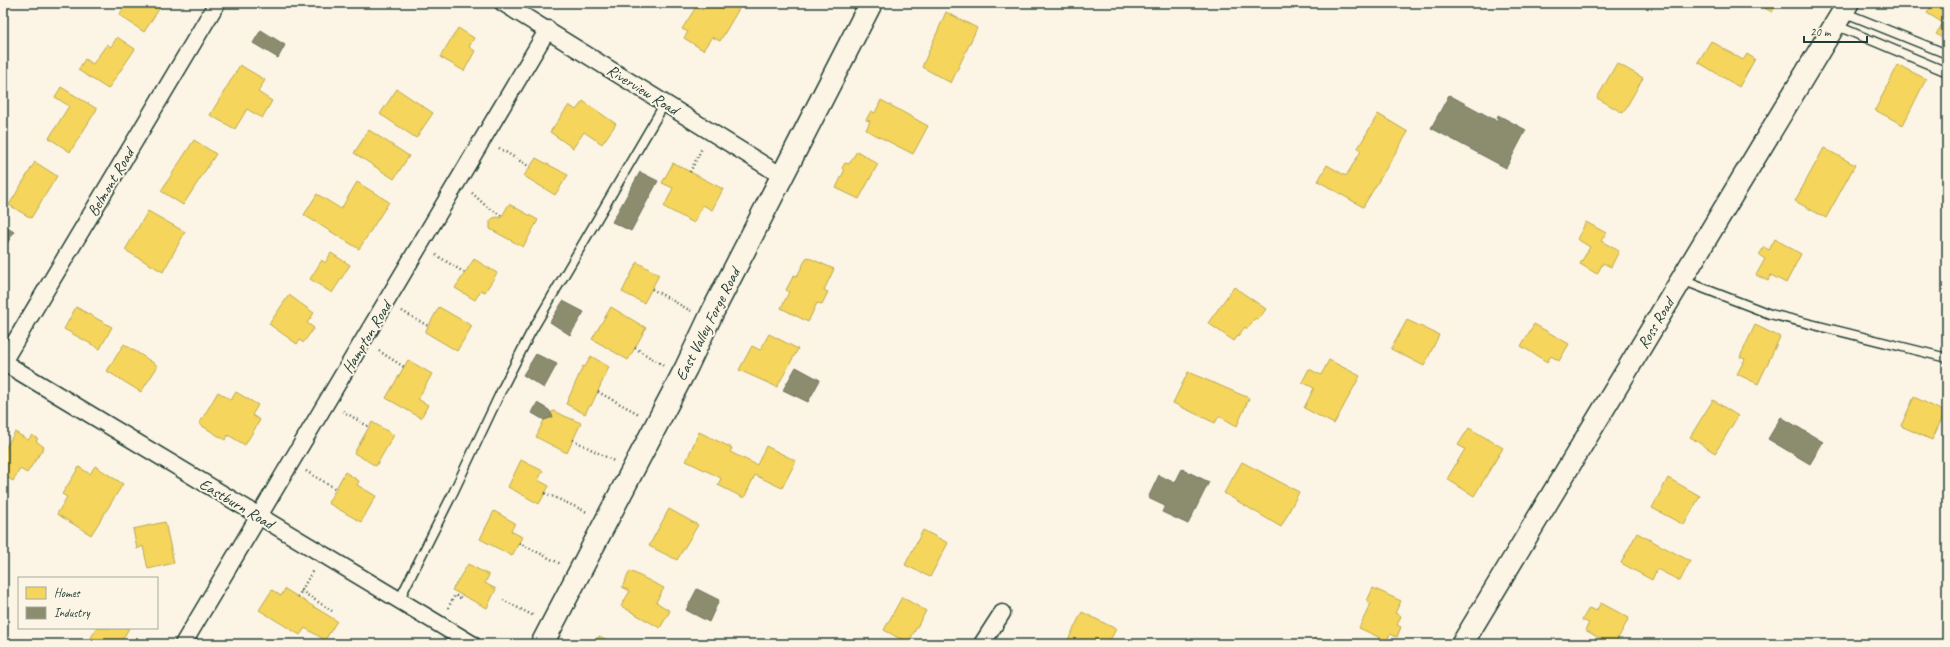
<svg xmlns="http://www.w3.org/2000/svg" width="1950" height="647" font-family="Caveat,sans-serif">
<rect width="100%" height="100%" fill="#fcf5e5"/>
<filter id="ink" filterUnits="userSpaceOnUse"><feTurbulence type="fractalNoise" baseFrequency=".025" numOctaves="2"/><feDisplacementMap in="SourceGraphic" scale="8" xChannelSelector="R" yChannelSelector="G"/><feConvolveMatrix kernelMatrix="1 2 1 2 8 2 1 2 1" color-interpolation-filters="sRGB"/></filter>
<g filter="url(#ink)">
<g fill="#f6d55c" stroke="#b6a750">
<polygon points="127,3 163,3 144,32 119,15"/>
<polygon points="316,3 327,3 324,8"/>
<polygon points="706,3 734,3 740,7 720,41 712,37 703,50 684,38 688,32 682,29 696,7 702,10"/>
<polygon points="1755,3 1777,3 1772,12"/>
<polygon points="1933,3 1947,3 1947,40 1936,34 1943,23 1927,13"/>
<polygon points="946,12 977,28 951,83 922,67"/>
<polygon points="458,28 474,38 469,47 475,51 464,71 440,57"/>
<polygon points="117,37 135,49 108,89 78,70 85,59 93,64 107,44 111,47"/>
<polygon points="1711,41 1743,60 1747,54 1755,59 1739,87 1698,62"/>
<polygon points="1617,63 1643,78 1623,113 1597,98"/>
<polygon points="240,65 265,80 258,92 272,101 262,118 247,109 235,129 210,115"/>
<polygon points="1898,65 1926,79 1903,125 1875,110"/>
<polygon points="61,87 97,109 70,152 49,138 69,106 55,97"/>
<polygon points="397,89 433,113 416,138 380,114"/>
<polygon points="881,100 928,126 913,154 866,130 870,121 866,120 871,111 875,113"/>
<polygon points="583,101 616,124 602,144 584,132 573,148 550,132 569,105 576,110"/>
<polygon points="1378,114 1408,132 1363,207 1318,181 1327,165 1346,176 1361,151 1358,148"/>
<polygon points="369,130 409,156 394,179 354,153"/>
<polygon points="194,140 216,154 183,205 161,191"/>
<polygon points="1824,148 1855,165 1826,218 1795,201"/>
<polygon points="857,151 878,164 859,199 836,188 844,171 842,168 845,163 849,164"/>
<polygon points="536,158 568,175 555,195 524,176"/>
<polygon points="35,162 57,176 31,218 9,205"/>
<polygon points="673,163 723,189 712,210 703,205 694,223 664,207 673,188 662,183"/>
<polygon points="357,182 389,202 359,249 304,215 317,194 341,209"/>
<polygon points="509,204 538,220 523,247 490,229 490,221 493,218 498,217 501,218"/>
<polygon points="148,211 185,232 163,272 125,250"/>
<polygon points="1586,222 1606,233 1601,241 1619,251 1611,267 1603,263 1597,274 1580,264 1590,247 1577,239"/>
<polygon points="1775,239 1801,254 1786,283 1771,275 1768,281 1756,275 1765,259 1759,255 1764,247 1769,250"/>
<polygon points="331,253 350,265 332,293 310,279 322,260 325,263"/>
<polygon points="807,257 834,269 824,290 828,292 822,304 817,303 808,322 781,308 789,292 786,290 794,275 797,276"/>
<polygon points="474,259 497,273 485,292 481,290 475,300 455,288"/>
<polygon points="637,262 659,275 644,303 622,292"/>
<polygon points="1234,287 1266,309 1258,320 1255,318 1247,329 1245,327 1234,341 1208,323"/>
<polygon points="289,295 314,313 307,323 314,328 303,343 300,340 297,344 269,324"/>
<polygon points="76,307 112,327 100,349 64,329"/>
<polygon points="439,307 472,326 457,351 425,332"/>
<polygon points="611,307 646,328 628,360 592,339"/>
<polygon points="1407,320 1439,335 1424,366 1391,349"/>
<polygon points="1534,324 1569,344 1559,361 1551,356 1547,362 1521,346"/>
<polygon points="1755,325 1780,337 1758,384 1737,374 1745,359 1740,357"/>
<polygon points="769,334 798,349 777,387 739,370 752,346 760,350"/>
<polygon points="124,344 158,366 141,392 107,371"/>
<polygon points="591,356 609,367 591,406 589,406 585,414 566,404 583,366 585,367"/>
<polygon points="408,360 432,374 418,399 428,405 421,418 386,398"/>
<polygon points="1329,360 1360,376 1334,424 1304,408 1314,388 1302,382 1309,369 1321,375"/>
<polygon points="1188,372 1249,398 1237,426 1219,416 1215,423 1173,403"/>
<polygon points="218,392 231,400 236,392 258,405 252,415 260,420 245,445 228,435 225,440 199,424"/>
<polygon points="1914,397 1945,412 1932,440 1901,426"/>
<polygon points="1713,400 1738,416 1715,453 1690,437"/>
<polygon points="553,411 581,423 567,453 536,437 544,420 553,417 551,413"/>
<polygon points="372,422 394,435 376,466 354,453"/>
<polygon points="1469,428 1503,448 1474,496 1447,479 1465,449 1458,445"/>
<polygon points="15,432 28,440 32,435 38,439 36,441 44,447 27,473 20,469 13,481 3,475 3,452"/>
<polygon points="699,432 732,448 730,452 757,465 766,446 796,461 782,488 755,475 744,498 718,485 721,478 686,461"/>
<polygon points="521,460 543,471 538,480 549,486 539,504 508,487"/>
<polygon points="1242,462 1299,492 1281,527 1224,493"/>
<polygon points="95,466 123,484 91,535 57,514 67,497 62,494 79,467 90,474"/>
<polygon points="345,472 359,481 357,485 376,496 361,522 328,503"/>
<polygon points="1668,478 1700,496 1684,525 1652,508"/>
<polygon points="669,509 698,525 677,560 649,546"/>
<polygon points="494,511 515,523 511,531 522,537 512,556 480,539"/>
<polygon points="165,522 174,563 148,569 143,546 137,549 133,529"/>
<polygon points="923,530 948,543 930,577 905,565"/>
<polygon points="1637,533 1690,561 1680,581 1657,569 1652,580 1621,563"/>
<polygon points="468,564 489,575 485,583 496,589 487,608 452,590"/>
<polygon points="630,571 664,588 656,602 670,611 660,628 621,606 630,591 622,587"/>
<polygon points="1373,588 1401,601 1395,613 1401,616 1397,625 1401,627 1397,637 1390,634 1387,641 1359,628 1371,603 1367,601"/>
<polygon points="285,589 337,621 325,640 305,628 300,635 259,610 272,590 281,596"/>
<polygon points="902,597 926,611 908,643 884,630"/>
<polygon points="1601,603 1629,618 1615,644 1610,644 1585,630 1589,623 1582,620 1589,608 1596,611"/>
<polygon points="1082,612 1116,629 1108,644 1066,644"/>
<polygon points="97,628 129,628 120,644 87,644"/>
<polygon points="599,636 615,644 594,644"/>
<polygon points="1315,638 1327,644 1311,644"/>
</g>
<g fill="#8c8c6e" stroke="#6b745d">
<polygon points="261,30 285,45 278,58 253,43"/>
<polygon points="1449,95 1497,121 1498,115 1526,130 1506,168 1431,128"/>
<polygon points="640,172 658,181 631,231 612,222"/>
<polygon points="3,225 14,232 6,245 3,243"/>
<polygon points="563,301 584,312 570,335 550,322"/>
<polygon points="536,354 557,364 544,388 523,375"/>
<polygon points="796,367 820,380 808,402 783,390"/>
<polygon points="537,403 549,410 553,417 544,420 532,413"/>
<polygon points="1781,417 1823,442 1810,464 1768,439"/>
<polygon points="1182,469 1209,482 1188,524 1162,512 1165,506 1148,498 1159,475 1175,483"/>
<polygon points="697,589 719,600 709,622 686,610"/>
</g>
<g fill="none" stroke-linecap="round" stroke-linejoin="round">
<defs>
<g id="service">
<polyline points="1843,12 1947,54"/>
<polyline points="1835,25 1947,72"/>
<polyline points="1682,280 1770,314 1947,358"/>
<polyline points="399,600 453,493 503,387 530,334 665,103"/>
</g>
<g id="minor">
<polyline points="503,3 782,176"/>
<polyline points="3,362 472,644"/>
<polyline points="3,362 217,3"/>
<polyline points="183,644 548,29"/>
<polyline points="982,644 1002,613"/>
</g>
<polyline id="tertiary" points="1462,644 1848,3"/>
<polyline id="secondary" points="542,644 686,368 713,311 871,3"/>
</defs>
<use href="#service" stroke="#1f3d34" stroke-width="11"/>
<use href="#minor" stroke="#1f3d34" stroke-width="19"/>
<use href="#tertiary" stroke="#1f3d34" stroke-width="24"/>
<use href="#secondary" stroke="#1f3d34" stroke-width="25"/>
<g stroke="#1f3d34" stroke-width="2.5" stroke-dasharray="1 3" stroke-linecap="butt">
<polyline points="499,148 530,167"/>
<polyline points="690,172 702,148"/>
<polyline points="472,193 486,206 502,216"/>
<polyline points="436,255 465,273"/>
<polyline points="652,289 691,311"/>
<polyline points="402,311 428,326"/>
<polyline points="635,348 664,366"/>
<polyline points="379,351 404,367"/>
<polyline points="598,392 639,414"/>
<polyline points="343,411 369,427"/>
<polyline points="573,440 614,461"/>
<polyline points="306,471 336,489"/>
<polyline points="545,493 587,512"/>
<polyline points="519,543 561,564"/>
<polyline points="301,591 332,611"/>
<polyline points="298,597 313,570"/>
<polyline points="503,600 534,616"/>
<polyline points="448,608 455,595 462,599"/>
</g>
<use href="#service" stroke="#fcf5e5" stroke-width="8"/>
<use href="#minor" stroke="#fcf5e5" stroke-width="16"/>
<use href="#tertiary" stroke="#fcf5e5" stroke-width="21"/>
<use href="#secondary" stroke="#fcf5e5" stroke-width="22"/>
</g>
</g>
<g text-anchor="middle" stroke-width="4" stroke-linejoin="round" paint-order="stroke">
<g font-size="16" fill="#1f3d34" stroke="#fcf5e5">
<text transform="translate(643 89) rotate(32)" y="6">Riverview Road</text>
<text transform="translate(110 182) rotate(-59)" y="6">Belmont Road</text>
<text transform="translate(1655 323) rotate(-59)" y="6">Ross Road</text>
<text transform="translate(707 324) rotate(-63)" y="6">East Valley Forge Road</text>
<text transform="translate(366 337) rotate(-59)" y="6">Hampton Road</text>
<text transform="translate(237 503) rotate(31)" y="6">Eastburn Road</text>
</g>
</g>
<rect width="1950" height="647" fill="none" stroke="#fcf5e5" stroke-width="16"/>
<rect x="8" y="8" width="1934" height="631" fill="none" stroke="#1f3d34" stroke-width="1.5" filter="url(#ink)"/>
<rect x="18" y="577" width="140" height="52" fill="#fcf5e5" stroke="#a4ab9e"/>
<rect x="26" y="587" width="20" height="12" fill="#f6d55c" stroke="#a4ab9e"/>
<text x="54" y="597" font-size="12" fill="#1f3d34">Homes</text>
<rect x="26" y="607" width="20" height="12" fill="#8c8c6e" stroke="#a4ab9e"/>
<text x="54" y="617" font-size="12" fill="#1f3d34">Industry</text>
<path d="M1804 36v6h63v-6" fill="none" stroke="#1f3d34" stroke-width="2"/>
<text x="1810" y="36" font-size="12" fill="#1f3d34" stroke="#fcf5e5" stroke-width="3" paint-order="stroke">20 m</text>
</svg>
